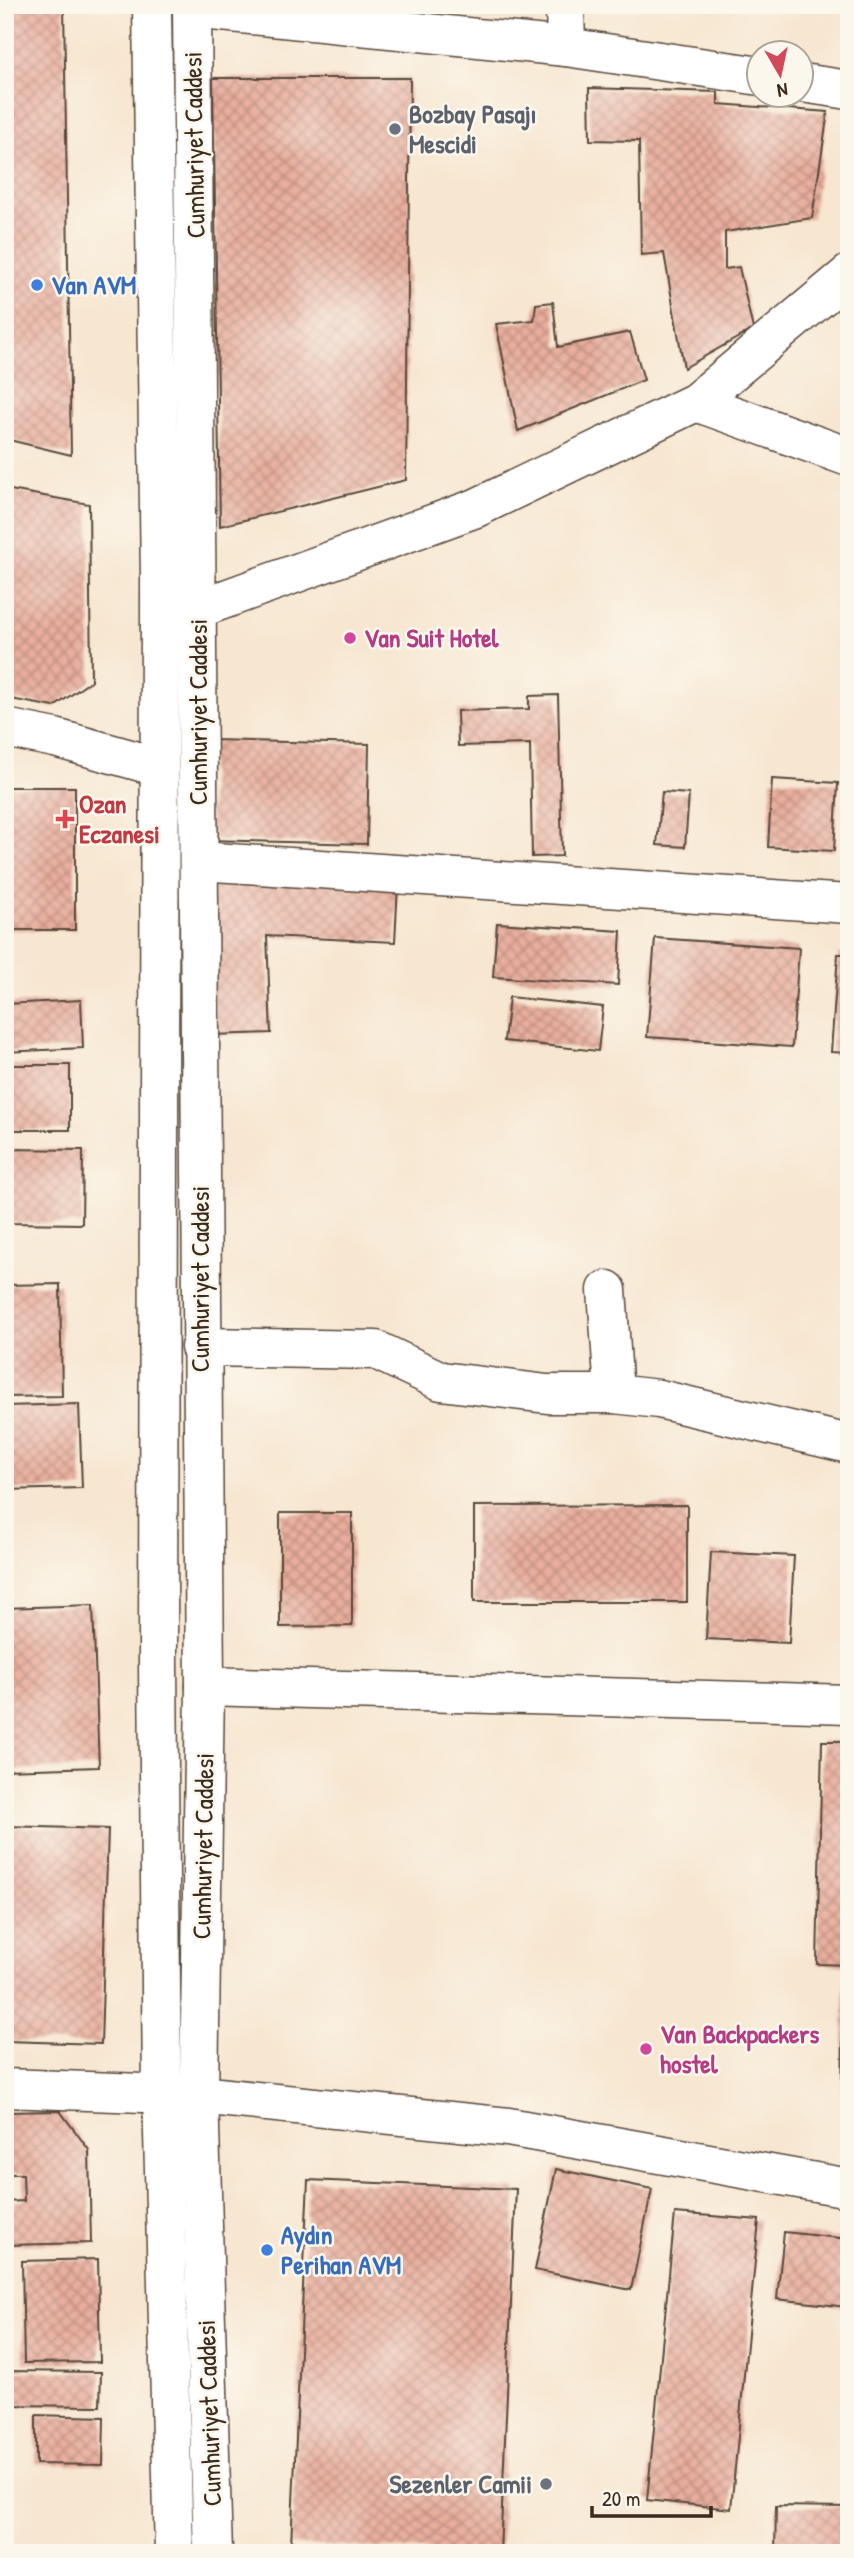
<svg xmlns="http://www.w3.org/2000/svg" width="854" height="2558" font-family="'Patrick Hand',sans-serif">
<defs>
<pattern id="building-cross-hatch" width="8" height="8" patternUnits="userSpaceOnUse" patternTransform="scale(1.75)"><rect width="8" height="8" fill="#e9ae9e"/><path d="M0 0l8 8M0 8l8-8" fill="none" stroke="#be8e80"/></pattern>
</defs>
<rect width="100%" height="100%" fill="#fbf7ec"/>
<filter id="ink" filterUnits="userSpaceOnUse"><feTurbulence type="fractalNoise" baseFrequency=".0143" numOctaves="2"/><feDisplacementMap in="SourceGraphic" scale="14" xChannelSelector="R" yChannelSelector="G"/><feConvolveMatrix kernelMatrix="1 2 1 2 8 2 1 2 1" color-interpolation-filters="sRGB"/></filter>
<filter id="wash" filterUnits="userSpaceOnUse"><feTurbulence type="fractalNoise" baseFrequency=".00686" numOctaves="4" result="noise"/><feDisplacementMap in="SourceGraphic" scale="28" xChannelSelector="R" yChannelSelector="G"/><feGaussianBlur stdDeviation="1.57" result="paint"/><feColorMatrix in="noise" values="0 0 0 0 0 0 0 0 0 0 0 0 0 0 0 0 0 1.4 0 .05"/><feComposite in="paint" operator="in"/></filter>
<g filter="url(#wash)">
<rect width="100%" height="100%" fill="#f7e6d0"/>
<g id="blocks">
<g fill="url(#building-cross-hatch)">
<polygon points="5,5 64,5 71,455 5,439"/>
<polygon points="213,78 410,78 406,480 220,526"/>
<polygon points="589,88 718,92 718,104 828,112 812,218 725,232 725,269 739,267 753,329 684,368 664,253 641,255 639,141 590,140"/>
<polygon points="553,302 558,347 630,332 644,380 518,431 496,324 534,320 536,304"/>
<polygon points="5,489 89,504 91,681 54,707 5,698"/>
<polygon points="558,695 562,856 532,857 530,744 458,746 457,711 529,709 529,696"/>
<polygon points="211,740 369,744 367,844 209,840"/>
<polygon points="772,779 838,783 834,851 768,847"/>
<polygon points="8,787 75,787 75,930 7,930"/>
<polygon points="662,792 689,794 685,847 657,845"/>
<polygon points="212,876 398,885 395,942 267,936 271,1033 211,1035"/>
<polygon points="497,923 621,931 618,985 493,977"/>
<polygon points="655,938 799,948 792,1047 647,1037"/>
<polygon points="838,954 849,954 849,1053 831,1052"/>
<polygon points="509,997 603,1007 598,1051 504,1041"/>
<polygon points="81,1000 83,1048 5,1052 5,1004"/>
<rect x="5" y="1065" width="65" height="65"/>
<polygon points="5,1149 83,1150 82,1224 5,1223"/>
<polygon points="60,1284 62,1396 5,1397 5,1285"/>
<polygon points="79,1404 82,1488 5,1490 5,1406"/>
<polygon points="687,1505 687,1602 474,1602 474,1506"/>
<polygon points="280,1513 352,1513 352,1626 280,1627"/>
<polygon points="711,1552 794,1556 789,1643 706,1639"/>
<polygon points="93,1605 99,1767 5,1770 5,1608"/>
<polygon points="822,1741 849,1741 849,1965 817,1964"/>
<polygon points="5,1826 108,1829 101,2044 5,2041"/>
<polygon points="844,1975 849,1975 849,2097 842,2097"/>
<polygon points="60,2111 89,2150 91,2243 5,2245 5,2202 24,2201 23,2174 5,2174 5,2112"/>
<polygon points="556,2169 652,2189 631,2290 535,2270"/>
<polygon points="308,2180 516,2189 500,2553 291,2545"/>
<polygon points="675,2213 759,2220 731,2509 647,2500"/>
<polygon points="784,2232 849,2239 847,2307 777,2299"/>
<polygon points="98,2259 100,2362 24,2363 22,2261"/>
<polygon points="5,2314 7,2314 9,2358 5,2358"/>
<polygon points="5,2371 101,2372 100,2406 5,2405"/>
<polygon points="36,2415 104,2417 103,2465 36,2464"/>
<polygon points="776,2506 849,2507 849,2553 775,2553"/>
</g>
</g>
</g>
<g filter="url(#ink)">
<use href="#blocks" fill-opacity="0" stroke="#574639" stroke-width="2"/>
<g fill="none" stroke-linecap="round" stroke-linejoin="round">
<defs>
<g id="minor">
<polyline points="565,5 566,47"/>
<polyline points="192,9 566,47 760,76"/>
<polyline points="802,83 849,90"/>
<polyline points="696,402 849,457"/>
<polyline points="198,609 476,508 696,402 849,274"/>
<polyline points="5,728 55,738 159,767"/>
<polyline points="199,861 849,904"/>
<polyline points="607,1290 614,1394"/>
<polyline points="200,1347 376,1350 441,1381 547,1394 614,1394 659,1399 849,1444"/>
<polyline points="205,1686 849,1704"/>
<polyline points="5,2088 199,2095 508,2127 849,2188"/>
</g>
<g id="major">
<polyline points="152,5 160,579 158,1663 162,2094 174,2553"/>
<polyline points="192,5 205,1686 199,2095 213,2553"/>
</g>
</defs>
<use href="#minor" stroke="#574639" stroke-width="41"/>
<use href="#major" stroke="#574639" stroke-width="41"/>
<use href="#minor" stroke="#fff" stroke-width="38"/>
<use href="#major" stroke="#fff" stroke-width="38"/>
</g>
</g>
<g fill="#6b7280" stroke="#fbf7ec" stroke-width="2.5">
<circle cx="395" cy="129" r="7"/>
<circle cx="546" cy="2484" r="7"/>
</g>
<g fill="#3f7fe0" stroke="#fbf7ec" stroke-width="2.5">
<circle cx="37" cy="285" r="7"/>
<circle cx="267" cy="2250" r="7"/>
</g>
<g fill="#d1479c" stroke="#fbf7ec" stroke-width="2.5">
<circle cx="350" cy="638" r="7"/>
<circle cx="646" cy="2049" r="7"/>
</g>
<path fill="#e0444e" stroke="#fbf7ec" stroke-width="2.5" d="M61.5 808.5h7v7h7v7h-7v7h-7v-7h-7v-7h7z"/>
<g text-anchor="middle" stroke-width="5" stroke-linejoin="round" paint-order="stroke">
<g font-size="26" font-weight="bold" fill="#5b616d" stroke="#fbf7ec" text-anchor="start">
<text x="409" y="123">Bozbay Pasajı<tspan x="409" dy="30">Mescidi</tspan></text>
<text x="532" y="2493" text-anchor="end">Sezenler Camii</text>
</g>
<g font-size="26" fill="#3b2a1e" stroke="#fbf7ec">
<text transform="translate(194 145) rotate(-91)" y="9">Cumhuriyet Caddesi</text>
<text transform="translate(198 712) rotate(-90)" y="9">Cumhuriyet Caddesi</text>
<text transform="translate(200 1279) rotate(-90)" y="9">Cumhuriyet Caddesi</text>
<text transform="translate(203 1846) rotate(-89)" y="9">Cumhuriyet Caddesi</text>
<text transform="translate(209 2413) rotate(-92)" y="9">Cumhuriyet Caddesi</text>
</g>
<g font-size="26" font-weight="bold" fill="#366cbe" stroke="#fbf7ec" text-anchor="start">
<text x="51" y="294">Van AVM</text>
<text x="281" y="2244">Aydın<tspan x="281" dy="30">Perihan AVM</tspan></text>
</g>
<g font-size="26" font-weight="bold" fill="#b23c85" stroke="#fbf7ec" text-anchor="start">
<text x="364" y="647">Van Suit Hotel</text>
<text x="660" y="2043">Van Backpackers<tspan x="660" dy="30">hostel</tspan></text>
</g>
<g font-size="26" font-weight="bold" fill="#be3a42" stroke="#fbf7ec" text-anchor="start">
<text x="79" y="813">Ozan<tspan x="79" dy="30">Eczanesi</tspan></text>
</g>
</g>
<rect width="854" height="2558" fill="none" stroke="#fbf7ec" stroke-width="28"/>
<g transform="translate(780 74) rotate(171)"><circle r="33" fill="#fbf7ec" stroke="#aea59a" stroke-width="2"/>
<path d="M0-5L12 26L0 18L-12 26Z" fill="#d1495b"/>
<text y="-10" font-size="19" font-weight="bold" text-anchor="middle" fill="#3b2a1e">N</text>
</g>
<path d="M592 2506v10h119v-10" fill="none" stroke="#3b2a1e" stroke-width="3.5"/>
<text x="602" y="2506" font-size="21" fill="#3b2a1e" stroke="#fbf7ec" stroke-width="5" paint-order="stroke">20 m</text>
</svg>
